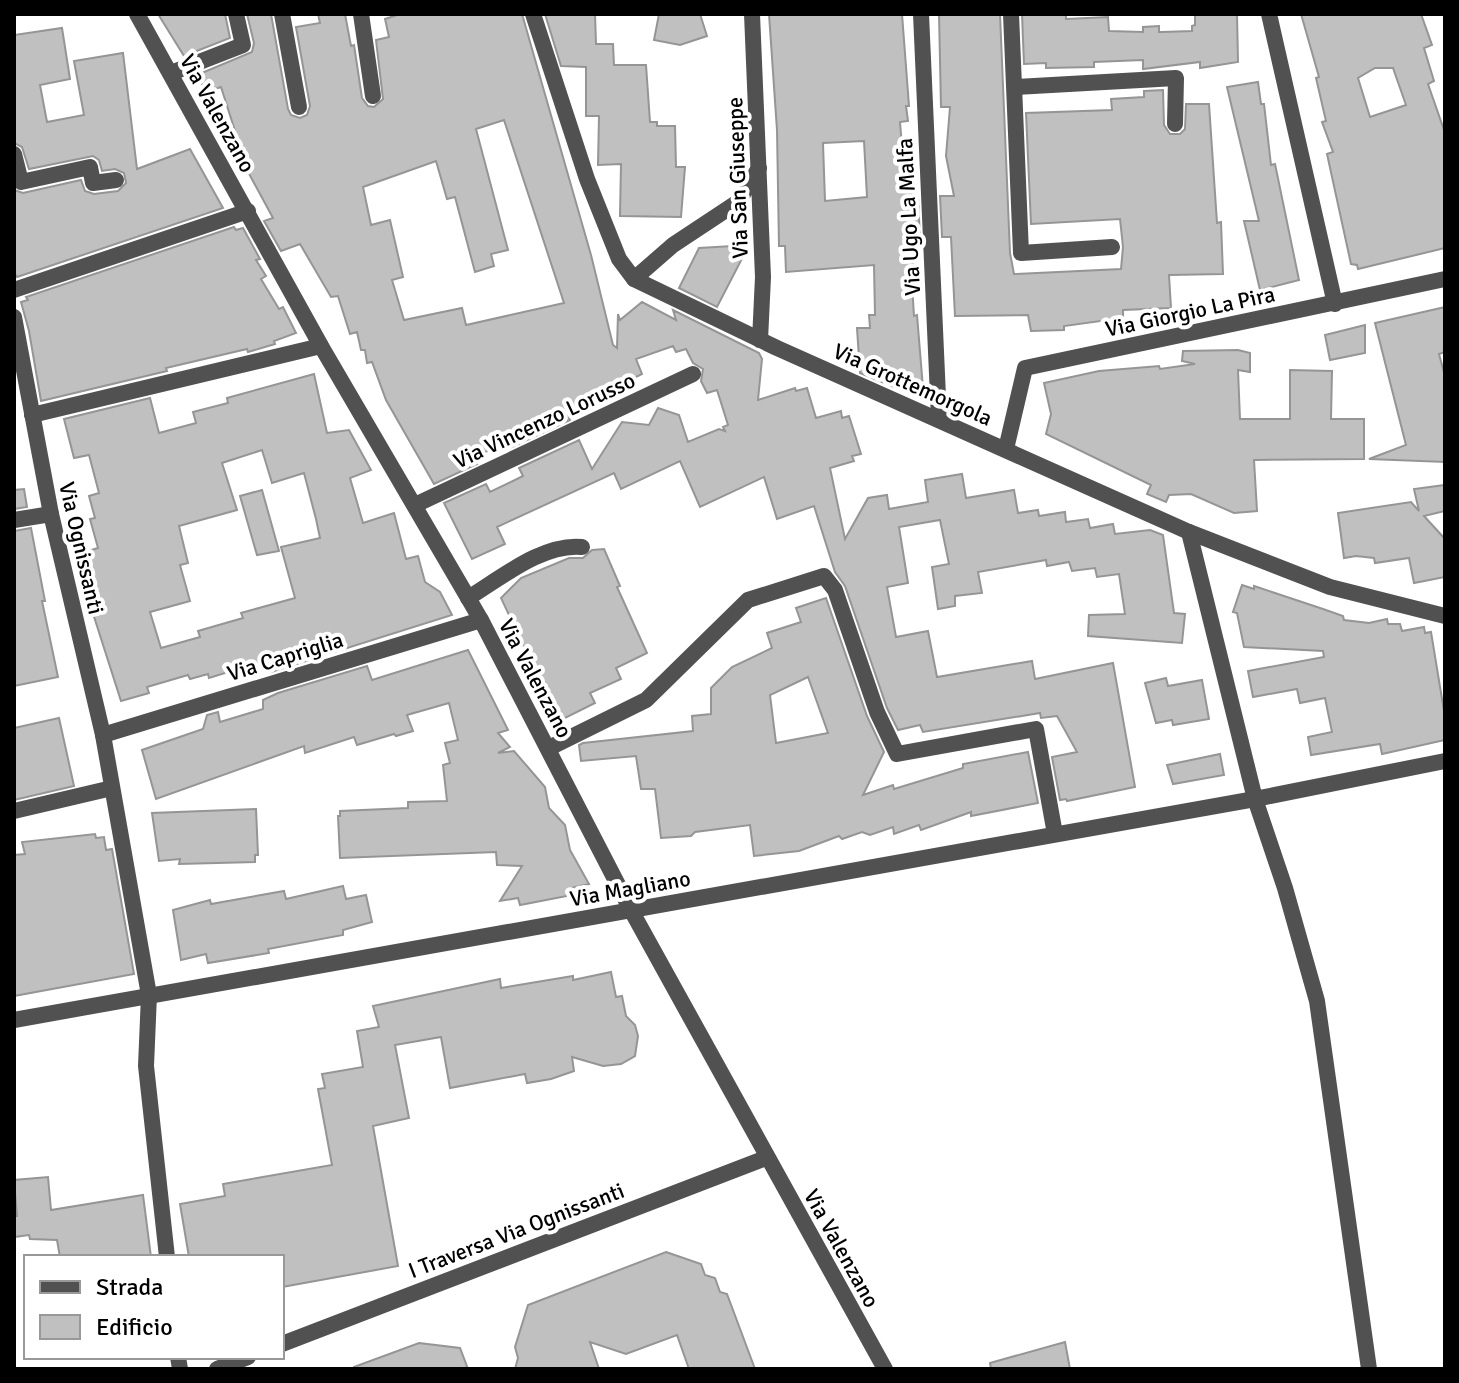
<svg xmlns="http://www.w3.org/2000/svg" width="1459" height="1383" font-family="Signika,sans-serif">
<rect width="100%" height="100%" fill="#fff"/>
<g fill="#c0c0c0" stroke="#959595" stroke-width="2" fill-rule="evenodd">
<polygon points="158,14 225,14 230,38 184,56"/>
<path d="M247 14H271L288 109 291 115 300 118 307 115 310 106 296 27 320 23 318 14H345L351 46 354 45 362 98 368 106 374 107 383 99 376 40 389 37 385 19 400 14H522L591 255 613 345 617 348 618 314 620 320 642 302 676 320 673 310 759 353 762 359 758 400 795 388 796 391 807 388 816 418 841 411 842 418 849 416 861 454 852 456 854 461 830 468 845 539 868 498 887 495 889 509 928 502 925 480 962 474 966 498 1014 490 1018 513 1038 510 1039 516 1065 512 1066 522 1088 519 1090 528 1113 524 1115 534 1150 530 1163 535 1174 613 1185 614 1182 643 1088 636 1089 615 1125 614 1119 574 1097 577 1095 568 1072 571 1069 562 1047 566 1046 560 978 572 982 593 955 596V606L938 609 932 567 949 564 940 520 899 527 908 583 887 587 896 637 928 631 937 677 1032 661 1035 679 1113 663 1135 787 1067 801 1066 799 1060 800 1052 757 1077 752 1057 716 1041 718 1040 713 923 732 920 725 898 730 887 708 845 586 835 572 814 506 777 519 764 477 700 507 680 461 621 489 614 473 497 527 505 544 472 559 444 503 486 484 490 492 523 476 519 468 579 440 592 469 622 422 649 425 658 408 679 415 688 442 719 429 725 431 723 427 728 425 717 390 707 393 701 381 703 369 693 363 686 349 676 352 673 346 636 359 642 374 561 414H567L570 420 510 448 507 442 474 457 477 464 434 484 386 400 372 362 367 363 365 350H361L357 332 350 334 338 296 331 297 300 244 281 251 264 221 273 218 228 135 235 131 221 87 206 92 197 75 252 52 254 43ZM504 120 564 303 466 325 462 308 404 320 392 280 403 277 390 220 371 225 363 187 436 161 447 199 455 197 475 272 494 266 491 254 508 250 476 129Z"/>
<polygon points="545,14 595,14 596,44 613,44 614,65 646,65 650,122 657,122 657,126 675,126 676,167 685,167 681,217 620,216 621,164 598,165 599,116 586,116 586,67 561,66"/>
<polygon points="659,14 700,14 707,36 680,45 654,40"/>
<path d="M769 14H902L909 106H906L908 121 900 122 905 183H911L912 197H918L920 239H911L913 268 911 269 914 316 917 315 923 388 899 389 860 373 857 328H870L869 315H875L874 265 786 272 785 246H779L777 130ZM864 141 867 197 825 201 823 143Z"/>
<polygon points="939,14 1000,14 1010,253 1014,274 1121,269 1123,247 1120,219 1031,224 1026,113 1112,110 1111,99 1144,97 1144,91 1163,90 1164,125 1170,134 1180,134 1185,129 1186,104 1209,104 1217,223 1221,222 1223,274 1169,275 1171,308 1123,310 1123,318 1064,326 1064,330 1031,331 1028,315 955,316 951,237 942,237 940,196 954,196 946,156 950,107 941,107"/>
<polygon points="1022,14 1066,14 1066,19 1108,17 1109,31 1143,32 1143,27 1159,26 1159,32 1162,32 1192,31 1192,26 1195,25 1195,14 1237,14 1238,62 1200,68 1200,62 1143,69 1143,60 1094,62 1094,67 1046,68 1046,63 1024,64"/>
<path d="M1301 14H1421L1432 45 1424 48 1434 81 1428 84 1444 130 1445 248 1358 269 1357 265 1351 264 1327 154 1333 152 1322 122 1326 121 1316 78 1319 77ZM1375 68H1393L1406 105 1370 117 1358 78Z"/>
<polygon points="62,28 70,79 40,85 47,122 84,115 74,61 123,53 137,169 190,149 223,208 17,277 14,272 14,190 23,193 81,180 85,191 94,194 118,191 126,183 124,173 115,169 102,171 99,160 93,156 29,169 22,147 14,143 14,35"/>
<polygon points="1258,82 1261,104 1264,104 1271,165 1275,164 1299,280 1260,290 1244,221 1259,221 1227,87"/>
<polygon points="234,227 236,230 243,228 260,259 256,260 266,276 261,279 279,309 283,307 296,333 274,341 275,344 248,352 247,349 166,368 167,371 41,401 29,331 21,302 28,300 26,297"/>
<polygon points="749,245 717,307 679,288 699,248"/>
<polygon points="1445,307 1445,352 1439,354 1445,376 1445,462 1369,459 1406,445 1375,323"/>
<polygon points="1365,325 1365,353 1330,360 1325,335"/>
<polygon points="1238,350 1250,353 1250,372 1238,370 1240,419 1290,419 1290,370 1332,371 1331,419 1364,419 1364,459 1254,460 1257,511 1234,513 1191,494 1169,495 1166,502 1147,494 1151,485 1046,434 1051,414 1044,383 1099,371 1159,366 1160,369 1195,364 1182,361 1183,351"/>
<path d="M314 374 327 433 349 430 371 470 350 478 363 523 394 513 406 559 418 556 425 582 440 592 452 615 271 672 267 660 209 678 208 674 190 679 188 675 147 687 149 693 121 701 90 604 98 601 85 552 98 548 90 519 95 518 89 496 99 493 89 455 74 458 64 419 150 398 159 433 196 423 193 412 228 403 227 398ZM262 450 272 483 304 473 316 519 320 538 281 547 295 598 241 613 243 618 198 631 200 637 161 648 150 612 190 601 180 565 188 563 179 526 237 510 222 463Z"/>
<polygon points="1445,485 1445,511 1424,516 1445,539 1445,577 1414,583 1409,558 1375,563 1374,558 1356,556 1344,558 1338,513 1411,502 1419,511 1414,489"/>
<polygon points="24,489 27,507 14,509 14,490"/>
<polygon points="262,490 279,551 257,555 240,496"/>
<polygon points="31,528 45,601 42,601 58,677 14,686 14,531"/>
<polygon points="604,549 620,586 617,587 647,653 616,668 621,679 590,693 595,703 559,721 528,661 530,660 501,598 521,578 569,558 583,558 592,550"/>
<polygon points="1242,585 1254,589 1254,586 1323,609 1343,616 1344,620 1369,623 1387,619 1388,624 1400,624 1402,631 1424,627 1425,633 1431,632 1445,717 1445,740 1382,754 1380,744 1311,755 1308,737 1332,732 1325,698 1300,703 1297,689 1253,697 1248,671 1324,657 1323,651 1244,647 1237,613 1233,612"/>
<path d="M826 598 867 716 884 752 863 795 893 785 894 789 963 768V764L1028 752 1038 803 971 816V812L921 830 919 825 894 834 893 827 870 835 862 832 842 839 839 836 799 851 754 856 750 825 695 832 691 836 661 838 655 789H641L636 756 581 761 579 745 583 743 693 731 692 716 711 714V688L732 667 772 648 767 633 801 622 796 608ZM808 677 828 733 776 743 770 695Z"/>
<polygon points="468,650 508,730 498,733 510,747 498,753 514,751 545,787 549,808 565,825 570,850 589,884 571,888 572,895 520,905 518,898 500,901 522,866 497,865 496,852 340,858 338,816 340,816 340,811 408,808 408,802 447,801 443,765 450,763 445,743 458,740 449,703 407,715 413,731 396,736 394,734 357,745 354,737 305,753 304,746 156,799 142,750 203,729 207,715 218,712 220,722 263,709 263,700 278,693 367,666 372,680"/>
<polygon points="1166,678 1168,686 1202,680 1209,719 1173,725 1172,720 1156,723 1145,683"/>
<polygon points="59,718 74,786 14,800 14,728"/>
<polygon points="1220,754 1224,775 1173,784 1167,765"/>
<polygon points="256,809 258,855 255,855 255,862 179,864 180,859 159,861 152,813"/>
<polygon points="95,834 96,838 104,837 106,850 112,849 134,974 14,996 14,855 25,854 22,842"/>
<polygon points="343,886 346,899 366,895 372,922 343,930 343,935 268,949 269,953 208,963 206,954 181,960 173,910 210,900 211,904 284,891 286,899"/>
<polygon points="611,972 616,997 622,996 626,1016 635,1025 638,1036 635,1056 621,1064 603,1066 572,1057 574,1071 551,1079 527,1083 525,1074 450,1088 441,1037 395,1045 409,1118 373,1126 398,1266 282,1287 282,1257 189,1257 180,1204 225,1196 223,1184 332,1165 318,1089 325,1088 322,1074 363,1067 357,1031 379,1027 373,1006 500,979 501,988 573,976 573,980"/>
<polygon points="48,1177 51,1210 143,1195 151,1257 60,1257 57,1240 30,1239 29,1235 14,1237 14,1216 17,1216 14,1180"/>
<polygon points="666,1252 701,1264 705,1275 715,1278 720,1292 727,1294 755,1369 689,1369 677,1335 626,1354 590,1342 599,1369 515,1369 518,1358 515,1347 528,1305"/>
<polygon points="1065,1342 1070,1369 991,1369 990,1363"/>
<polygon points="419,1343 460,1348 468,1369 354,1369 354,1367"/>
</g>
<g fill="none" stroke-linecap="round" stroke-linejoin="round">
<polyline stroke="#515151" stroke-width="16" points="171,73 243,45 236,14"/>
<g stroke="#515151" stroke-width="16">
<polyline points="282,14 299,107"/>
<polyline points="361,14 373,96"/>
<polyline points="533,14 587,179 619,259 634,279 777,348 1189,532 1330,587 1445,616"/>
<polyline points="752,14 763,277 760,340"/>
<polyline points="921,14 939,419"/>
<polyline points="1011,14 1021,253 1112,247"/>
<polyline points="1269,14 1335,304"/>
<polyline points="1015,87 1176,78 1175,124"/>
<polyline points="14,154 21,182 90,167 93,183 116,180"/>
<polyline points="634,279 673,245 738,202 759,168"/>
<polyline points="14,290 248,211"/>
<polyline points="14,317 51,514 103,735 149,995 146,1066 167,1257"/>
<polyline points="32,415 321,346"/>
<polyline points="1006,449 1025,368 1445,279"/>
<polyline points="415,505 693,374"/>
<polyline points="14,520 51,514"/>
<polyline points="1189,532 1255,799 1285,888 1317,1001 1369,1369"/>
<path d="M468 598C501 578 543 543 582 547"/>
<polyline points="103,735 481,620"/>
<polyline points="549,748 646,700 748,600 824,576 835,590 877,712 897,754 1036,729 1055,834"/>
<polyline points="14,811 112,788"/>
<polyline points="14,1020 1255,799 1445,761"/>
<polyline points="282,1344 766,1158"/>
<polyline points="178,1357 180,1369"/>
<polyline points="217,1369 248,1357"/>
</g>
<polyline stroke="#515151" stroke-width="16" points="137,14 321,346 481,620 631,910 885,1369"/>
</g>
<g text-anchor="middle" stroke-width="8" stroke-linejoin="round" paint-order="stroke">
<g font-size="22" fill="#000" stroke="#fff">
<text transform="translate(218 113) rotate(61)" y="8">Via Valenzano</text>
<text transform="translate(737 178) rotate(-92)" y="8">Via San Giuseppe</text>
<text transform="translate(908 217) rotate(-93)" y="8">Via Ugo La Malfa</text>
<text transform="translate(1190 311) rotate(-12)" y="8">Via Giorgio La Pira</text>
<text transform="translate(913 384) rotate(24)" y="8">Via Grottemorgola</text>
<text transform="translate(544 420) rotate(-25)" y="8">Via Vincenzo Lorusso</text>
<text transform="translate(82 548) rotate(77)" y="8">Via Ognissanti</text>
<text transform="translate(285 656) rotate(-17)" y="8">Via Capriglia</text>
<text transform="translate(536 678) rotate(62)" y="8">Via Valenzano</text>
<text transform="translate(630 888) rotate(-10)" y="8">Via Magliano</text>
<text transform="translate(516 1230) rotate(-21)" y="8">I Traversa Via Ognissanti</text>
<text transform="translate(842 1248) rotate(61)" y="8">Via Valenzano</text>
</g>
</g>
<rect width="1459" height="1383" fill="none" stroke="#000000" stroke-width="32"/>
<rect x="24" y="1255" width="260" height="104" fill="#ffffff" stroke="#999999" stroke-width="2"/>
<rect x="40" y="1281" width="40" height="12" fill="#515151" stroke="#999999" stroke-width="2"/>
<text x="96" y="1295" font-size="24" fill="#000000">Strada</text>
<rect x="40" y="1315" width="40" height="24" fill="#c0c0c0" stroke="#999999" stroke-width="2"/>
<text x="96" y="1335" font-size="24" fill="#000000">Edificio</text>
</svg>
